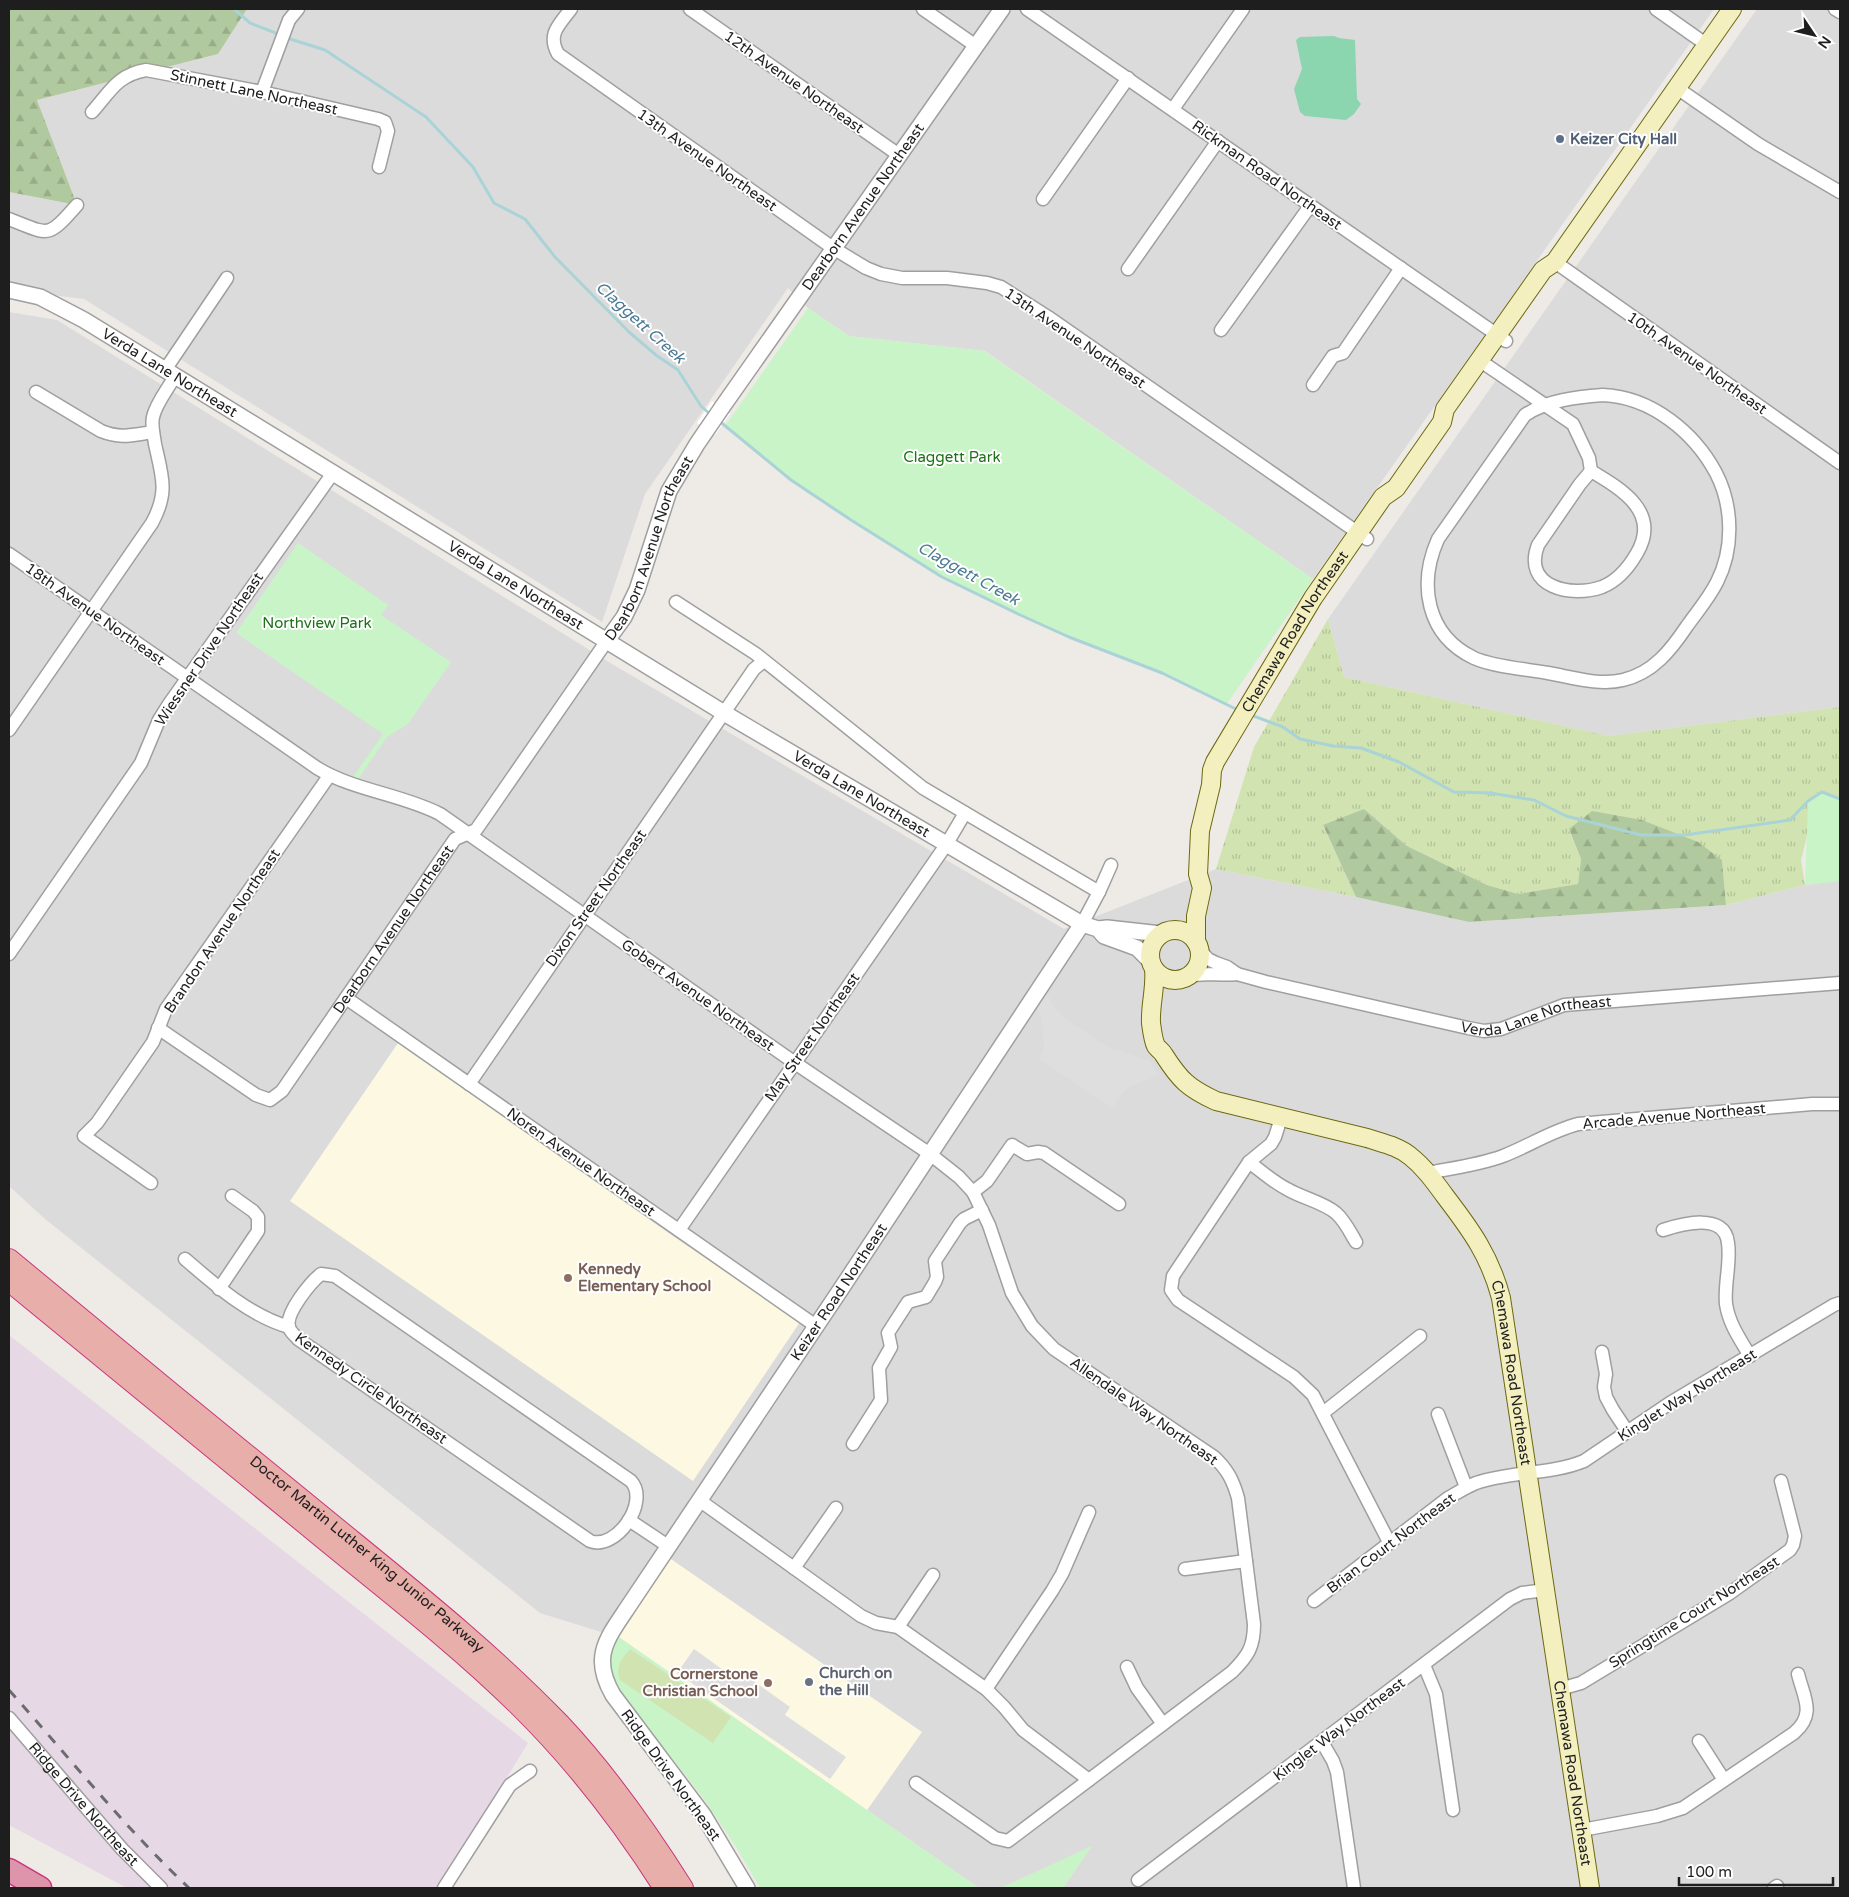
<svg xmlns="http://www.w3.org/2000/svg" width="1849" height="1897" font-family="'Varela Round',sans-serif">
<defs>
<pattern id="grass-tufts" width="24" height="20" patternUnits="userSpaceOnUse" patternTransform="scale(1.25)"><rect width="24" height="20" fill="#d0e3b1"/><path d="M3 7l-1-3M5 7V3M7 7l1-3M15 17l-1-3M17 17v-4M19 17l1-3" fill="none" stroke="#b2c298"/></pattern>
<pattern id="forest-firs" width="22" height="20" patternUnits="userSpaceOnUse" patternTransform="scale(1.25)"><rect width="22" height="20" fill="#b1c99e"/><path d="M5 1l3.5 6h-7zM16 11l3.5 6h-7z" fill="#98ac88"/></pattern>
</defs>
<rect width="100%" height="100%" fill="#eeeae6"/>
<g fill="#dcdbdc">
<polygon points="247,9 1714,9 1313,579 985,351 849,336 808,308 788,288 645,494 602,622 84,299 9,290 9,192 77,205 37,100 218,54"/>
<polygon points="1757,9 1840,9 1840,707 1609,736 1344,677 1328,619"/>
<polygon points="9,312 57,320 612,664 1064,929 1216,869 1356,897 1469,922 1726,905 1805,885 1840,880 1840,1888 1063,1888 1091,1847 1001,1888 979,1888 867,1810 922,1732 540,1613 45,1219 9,1186"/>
</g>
<polygon fill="#e7d8e6" points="9,1335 528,1743 439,1888 127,1888 9,1825"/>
<g fill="#fcf8e1">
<polygon points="398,1043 670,1234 800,1322 693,1481 290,1201"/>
<polygon points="668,1557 922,1732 867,1810 616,1635"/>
</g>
<polygon fill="url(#grass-tufts)" points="1328,619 1344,677 1609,736 1840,707 1840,799 1807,836 1801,860 1805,885 1726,905 1722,860 1698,843 1642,820 1569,830 1581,859 1578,884 1518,894 1487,885 1407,846 1364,809 1323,826 1356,897 1216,869 1254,747"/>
<g fill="url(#forest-firs)">
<polygon points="9,9 247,9 218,54 37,100 77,205 9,192"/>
<polygon points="1364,809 1407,846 1487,885 1518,894 1578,884 1581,859 1569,829 1592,811 1642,820 1698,842 1722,860 1726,905 1469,922 1356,897 1323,825"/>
</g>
<g fill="#c9f4c7">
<polygon points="808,308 849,336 984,351 1313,579 1226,705 1162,673 1069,637 1018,614 942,577 851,520 791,480 725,426"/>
<polygon points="298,543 388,605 381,615 451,662 408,724 387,737 354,785 349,783 383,734 236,633"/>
<polygon points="1822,792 1840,799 1840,881 1805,885 1808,801"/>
<path d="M616 1635 979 1888H760L736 1847 704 1799 614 1684C609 1664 607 1654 616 1635Z"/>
<polygon points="1092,1846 1063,1888 1001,1888"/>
</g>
<path fill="#d0e3b1" d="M630 1649 731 1717 713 1743 620 1680C615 1666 622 1659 630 1649Z"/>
<polygon fill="#8bd5af" points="1334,36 1339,38 1355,40 1357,99 1361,104 1354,114 1346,120 1305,116 1300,112 1294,89 1302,69 1296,40 1300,37"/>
<g fill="#dedede">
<polygon points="1046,992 1054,1007 1063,1017 1114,1051 1116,1050 1150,1061 1159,1075 1131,1086 1123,1092 1112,1108 1039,1059 1043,1051 1044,1045 1041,1015 1037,1007"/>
<polygon points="694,1649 740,1682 745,1675 790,1707 785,1715 846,1757 830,1779 677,1673"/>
</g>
<polygon fill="#fff" points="712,401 730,414 715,435 697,423"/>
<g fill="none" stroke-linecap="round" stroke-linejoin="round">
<g stroke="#aad3d7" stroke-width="3">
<polyline points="234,9 250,23 281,35"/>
<polyline points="287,38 325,50 426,117 473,167 494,203 525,219 555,257 629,332 656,355 678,370 701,406 711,415"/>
<polyline points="718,420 791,480 851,520 942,577 1018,614 1069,637 1162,673 1240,711"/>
<polyline points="1251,715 1283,727 1300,739 1333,746 1361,748 1399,762 1454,792 1490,793 1534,800 1566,816 1641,835 1685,835 1790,820 1808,801 1822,792 1840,799"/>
</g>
<defs>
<g id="minor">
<path d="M571 9C559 25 547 34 558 54L833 248 866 268 881 274 902 278H947L987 283 1001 287 1048 317 1367 539"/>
<polyline points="690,9 899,155"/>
<polyline points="923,9 976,46"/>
<path d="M1027 9C1187 119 1346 231 1506 341"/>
<polyline points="1656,9 1707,45"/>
<polyline points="1835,9 1840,12"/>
<polyline points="1677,88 1758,144 1840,192"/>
<polyline points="262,92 289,20 298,9"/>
<polyline points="1173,109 1243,9"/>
<path d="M92 112C110 92 117 75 146 70L262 92 378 119 385 122 388 131 379 167"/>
<polyline points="1043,199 1128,78"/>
<path d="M9 219C50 235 47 239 77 205"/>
<polyline points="1555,262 1840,463"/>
<polyline points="1128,269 1218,141"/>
<polyline points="1221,330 1310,206"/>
<polyline points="1479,360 1573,424 1589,458 1591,471"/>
<polyline points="165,370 227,278"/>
<polyline points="1313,385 1333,356 1343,353 1401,268"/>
<path d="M36 392 101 431C121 439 132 435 153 432"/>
<path d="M1603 395C1651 397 1694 432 1716 473 1733 506 1734 549 1717 582 1709 598 1697 612 1687 626 1671 650 1653 673 1623 680 1599 686 1571 677 1548 673 1526 669 1494 667 1474 658 1426 635 1418 584 1438 539L1525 415C1547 400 1578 397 1603 395Z"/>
<path d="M1591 471C1621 489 1661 512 1637 553 1629 567 1617 581 1602 587 1571 598 1522 587 1538 545L1580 484Z"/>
<path d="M9 554 317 768C355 791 401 794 440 814L795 1063 930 1154 959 1177 973 1192 989 1225 1012 1293 1032 1326 1054 1349 1214 1457C1227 1469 1233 1480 1238 1498L1254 1624C1254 1647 1248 1656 1232 1672L1008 1841 995 1838 916 1783"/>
<polyline points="676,602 756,654 923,788 1099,892"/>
<path d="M9 730 152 523C169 492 162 476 155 444 154 436 151 426 153 417 156 403 168 389 175 376"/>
<polyline points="1082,924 1099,892 1111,865"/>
<path id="s1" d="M1199 949 1208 959 1216 963 1227 967 1237 974 1266 982 1468 1028 1484 1031 1501 1029 1564 1005 1840 983"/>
<polyline points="9,954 141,763 159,720 169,704 333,473"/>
<path d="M1188 976C1204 972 1221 976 1237 974"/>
<polyline points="346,998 816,1326"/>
<path id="s2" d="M158 1028 256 1095 270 1100 282 1091 455 839 476 830 606 642"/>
<polyline points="469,1084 754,669 764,661"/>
<polyline points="1281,1118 1275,1137 1271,1144 1249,1162 1173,1276 1171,1290 1178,1300 1294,1377 1313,1395 1389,1542"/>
<path d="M1249 1162C1261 1171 1273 1182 1287 1189 1302 1198 1323 1202 1336 1213 1345 1221 1350 1232 1356 1242"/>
<path d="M1427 1173C1453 1168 1479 1165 1503 1156 1529 1146 1551 1131 1578 1124L1812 1104H1840"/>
<polyline points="151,1183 84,1136 97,1123 153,1042 166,1009 329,776"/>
<polyline points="973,1192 987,1181 1012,1145 1027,1154 1038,1152 1044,1153 1119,1204"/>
<polyline points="679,1230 946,845 965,813"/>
<path d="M1663 1230C1682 1224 1725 1212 1728 1243 1731 1263 1724 1284 1726 1304 1729 1324 1740 1339 1750 1356"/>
<path d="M185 1259C215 1285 250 1316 289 1327"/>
<path d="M321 1274 335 1276 631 1481C650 1502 616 1551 590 1541L298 1339C295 1335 290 1332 289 1327 285 1313 311 1282 321 1274Z"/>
<polyline points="219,1289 258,1231 258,1217 253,1211 232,1196"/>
<polyline points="1602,1352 1606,1374 1604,1387 1606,1397 1613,1410 1627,1431"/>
<polyline points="1323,1413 1420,1336"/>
<polyline points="1438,1414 1466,1487"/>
<polyline points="853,1444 881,1400 879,1368 891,1347 888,1333 908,1302 926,1297 935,1282 937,1277 935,1261 960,1223 964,1219 982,1210"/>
<polyline points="699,1500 861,1616 876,1623 898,1627 986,1689 1004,1707 1023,1730 1089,1780"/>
<polyline points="629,1520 668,1546"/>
<polyline points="794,1568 836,1508"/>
<polyline points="1185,1569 1246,1561"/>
<path d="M1314 1601 1448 1498C1457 1493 1466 1487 1476 1483 1511 1471 1550 1475 1584 1461L1670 1403 1834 1305 1840 1303"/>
<polyline points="898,1627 933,1575"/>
<polyline points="1424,1665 1436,1694 1453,1810"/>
<polyline points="1127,1667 1137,1688 1163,1724"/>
<polyline points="986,1689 1052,1591 1062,1574 1089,1512"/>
<polyline points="1560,1689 1581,1683 1730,1593 1790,1550 1793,1545 1795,1536 1781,1481"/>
<path id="s3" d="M9 1718 122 1849 161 1888"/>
<polyline points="1699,1741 1724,1780"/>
<polyline points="1322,1742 1333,1761 1337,1772 1354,1888"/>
<path d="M1582 1830 1657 1816 1683 1808 1794 1733C1816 1714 1804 1698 1798 1674"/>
<polyline points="1138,1880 1510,1599 1522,1593 1545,1590"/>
<polyline points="444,1888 510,1785 530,1771"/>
<polyline points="1774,1888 1777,1886"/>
</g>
<g id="tertiary">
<path id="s4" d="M9 290 40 297 84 320 724 713 1082 924 1098 929 1104 936 1137 948 1151 962"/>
<path id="s5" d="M606 642 624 617 637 590 669 491 697 444 723 406 1002 9"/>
<polyline points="1099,929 1107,928 1161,934"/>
<path id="s6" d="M747 1888 704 1816 613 1695C592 1659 605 1641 626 1610L841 1289 1082 924"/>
</g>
<g id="secondary">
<circle cx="1175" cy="955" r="25"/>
<path id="s7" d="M1196 942V916L1202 888 1198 874 1200 831 1211 785 1212 770 1215 762 1313 598 1383 497 1396 488 1442 422 1445 409 1543 270 1555 262 1732 9"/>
<path id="s8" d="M1154 969C1156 987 1150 1005 1151 1023 1152 1030 1153 1040 1156 1046 1158 1049 1162 1051 1164 1055 1180 1080 1188 1088 1216 1101L1367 1138C1382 1143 1398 1146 1410 1156 1424 1167 1434 1181 1445 1196 1471 1230 1490 1256 1501 1298L1590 1888"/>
</g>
<g id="trunk">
<path id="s9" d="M9 1259C109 1342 210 1425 311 1507 396 1577 484 1645 560 1724 607 1774 647 1831 683 1888"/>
<path d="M9 1281C109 1363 209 1445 309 1527 379 1585 453 1641 518 1705 574 1760 622 1822 664 1888"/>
</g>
<polyline id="motorway" points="9,1870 40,1888"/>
</defs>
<use href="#minor" stroke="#9f9f9f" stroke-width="15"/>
<use href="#tertiary" stroke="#9f9f9f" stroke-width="18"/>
<use href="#secondary" stroke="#6b6910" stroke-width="20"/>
<use href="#trunk" stroke="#c9367b" stroke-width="22"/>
<use href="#motorway" stroke="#c9367b" stroke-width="25"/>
<use href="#minor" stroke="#fff" stroke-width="12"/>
<use href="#tertiary" stroke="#fff" stroke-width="15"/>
<use href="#secondary" stroke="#f3efbf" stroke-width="18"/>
<use href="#trunk" stroke="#e8aea9" stroke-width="20"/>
<use href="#motorway" stroke="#de95ac" stroke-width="22"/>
<path stroke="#6c6c6c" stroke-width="3" stroke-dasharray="10 10" stroke-linecap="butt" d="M9 1690C68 1756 124 1827 189 1888"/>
</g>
<circle fill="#5c6f8a" stroke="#fff" stroke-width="2" cx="1560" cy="139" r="5"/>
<g fill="#8d6e63" stroke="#fff" stroke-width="2">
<circle cx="568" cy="1278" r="5"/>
<circle cx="768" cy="1683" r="5"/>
</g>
<circle fill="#6b7280" stroke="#fff" stroke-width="2" cx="809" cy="1682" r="5"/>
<g text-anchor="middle" stroke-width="4" stroke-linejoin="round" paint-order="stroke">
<g font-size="15" fill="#1e1e1e" stroke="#fff">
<text transform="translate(794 82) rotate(35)" y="5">12th Avenue Northeast</text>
<text transform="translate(254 92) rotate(12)" y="5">Stinnett Lane Northeast</text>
<text transform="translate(707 160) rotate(35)" y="5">13th Avenue Northeast</text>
<text transform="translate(1267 175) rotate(35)" y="5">Rickman Road Northeast</text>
<text dy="5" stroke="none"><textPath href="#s5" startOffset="509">Dearborn Avenue Northeast</textPath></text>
<text transform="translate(1075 338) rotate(34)" y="5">13th Avenue Northeast</text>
<text transform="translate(1697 363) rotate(35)" y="5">10th Avenue Northeast</text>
<text dy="5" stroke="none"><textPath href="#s4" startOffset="182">Verda Lane Northeast</textPath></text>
<text dy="5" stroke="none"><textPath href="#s5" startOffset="104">Dearborn Avenue Northeast</textPath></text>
<text dy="5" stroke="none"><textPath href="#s4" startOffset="588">Verda Lane Northeast</textPath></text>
<text transform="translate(95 614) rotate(35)" y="5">18th Avenue Northeast</text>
<text dy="5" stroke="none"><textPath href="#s7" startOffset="336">Chemawa Road Northeast</textPath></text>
<text transform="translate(209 649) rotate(-56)" y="5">Wiessner Drive Northeast</text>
<text dy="5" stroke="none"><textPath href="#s4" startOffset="992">Verda Lane Northeast</textPath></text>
<text transform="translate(596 898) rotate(-55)" y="5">Dixon Street Northeast</text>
<text dy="5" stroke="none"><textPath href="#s2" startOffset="345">Dearborn Avenue Northeast</textPath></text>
<text transform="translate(222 931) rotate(-56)" y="5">Brandon Avenue Northeast</text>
<text transform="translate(698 995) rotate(35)" y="5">Gobert Avenue Northeast</text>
<text dy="5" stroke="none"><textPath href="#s1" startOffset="354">Verda Lane Northeast</textPath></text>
<text transform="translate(812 1037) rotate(-55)" y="5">May Street Northeast</text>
<text transform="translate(1674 1116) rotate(-5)" y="5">Arcade Avenue Northeast</text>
<text transform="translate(581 1162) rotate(35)" y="5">Noren Avenue Northeast</text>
<text dy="5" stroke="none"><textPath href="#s6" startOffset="711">Keizer Road Northeast</textPath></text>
<text dy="5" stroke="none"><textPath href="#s8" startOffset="609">Chemawa Road Northeast</textPath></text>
<text transform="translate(371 1388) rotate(35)" y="5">Kennedy Circle Northeast</text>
<text transform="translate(1687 1395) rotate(-32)" y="5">Kinglet Way Northeast</text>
<text transform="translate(1144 1411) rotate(35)" y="5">Allendale Way Northeast</text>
<text transform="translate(1391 1543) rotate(-37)" y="5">Brian Court Northeast</text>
<text dy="5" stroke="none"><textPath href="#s9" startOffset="464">Doctor Martin Luther King Junior Parkway</textPath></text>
<text transform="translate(1694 1612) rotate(-32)" y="5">Springtime Court Northeast</text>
<text transform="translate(1339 1729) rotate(-37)" y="5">Kinglet Way Northeast</text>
<text dy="5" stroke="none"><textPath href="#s8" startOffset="1014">Chemawa Road Northeast</textPath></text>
<text transform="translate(671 1775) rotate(54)" y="5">Ridge Drive Northeast</text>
<text dy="5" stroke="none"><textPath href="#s3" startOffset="114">Ridge Drive Northeast</textPath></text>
</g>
<g font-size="15" font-weight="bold" fill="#4e5e75" stroke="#fff" text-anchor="start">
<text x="1570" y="144">Keizer City Hall</text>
</g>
<g font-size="15" fill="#1b7217" stroke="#fff">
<text x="952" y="462">Claggett Park</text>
<text x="317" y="628">Northview Park</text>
</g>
<g font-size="15" font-weight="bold" fill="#785e54" stroke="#fff" text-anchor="start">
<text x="578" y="1274">Kennedy<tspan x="578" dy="17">Elementary School</tspan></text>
<text x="758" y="1679" text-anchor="end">Cornerstone<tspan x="758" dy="17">Christian School</tspan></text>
</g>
<g font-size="15" font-weight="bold" fill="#5b616d" stroke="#fff" text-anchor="start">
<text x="819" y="1678">Church on<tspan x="819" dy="17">the Hill</tspan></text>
</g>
<g font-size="16" font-style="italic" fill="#4d7b95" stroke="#fff">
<text transform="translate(641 322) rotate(42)" y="6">Claggett Creek</text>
<text transform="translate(969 573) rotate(29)" y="6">Claggett Creek</text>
</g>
</g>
<rect width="1849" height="1897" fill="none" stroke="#1e1e1e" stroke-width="20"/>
<g transform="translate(1814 35) rotate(125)" stroke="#ffffff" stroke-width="4" paint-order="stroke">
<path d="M0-4L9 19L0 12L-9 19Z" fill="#1e1e1e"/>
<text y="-8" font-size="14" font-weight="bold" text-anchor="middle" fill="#1e1e1e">N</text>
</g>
<path d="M1679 1877v8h154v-8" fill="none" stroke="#1e1e1e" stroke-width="2.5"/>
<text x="1686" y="1877" font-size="15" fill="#1e1e1e" stroke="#ffffff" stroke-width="4" paint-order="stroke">100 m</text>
</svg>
